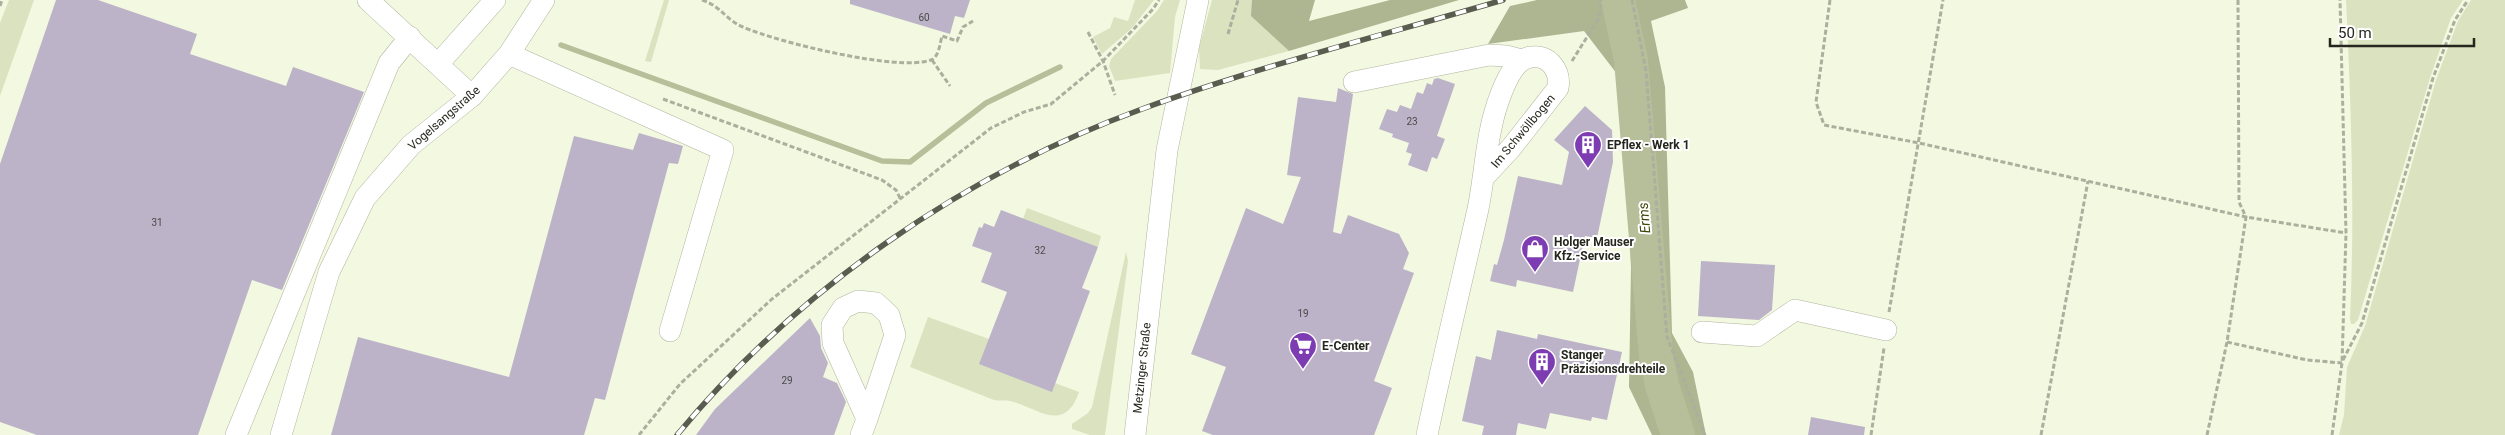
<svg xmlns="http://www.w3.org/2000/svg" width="2505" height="435" font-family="Roboto,sans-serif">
<rect width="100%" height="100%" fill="#f3f8e1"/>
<g fill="#dbe2c0">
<polygon points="9,0 34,0 0,96 0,23"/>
<polygon points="664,0 669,0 651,62 645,61"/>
<polygon points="1135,0 1154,0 1132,28 1102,54 1093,37 1110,28 1114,17 1128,21"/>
<polygon points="1164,0 1180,0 1175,17 1170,73 1115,81 1109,66 1111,59 1157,11"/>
<polygon points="1212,0 1252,0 1252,16 1289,51 1218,70 1200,69 1199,48"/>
<path d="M2346 0H2463L2451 18 2430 78 2358 320 2354 324H2351L2350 319C2355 212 2351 107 2346 0Z"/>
<polygon points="2471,0 2505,0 2505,435 2339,435 2344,415 2347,367 2365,326 2436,80 2458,21"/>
<polygon points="1027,208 1101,236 1098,247 1023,219"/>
<polygon points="1126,252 1128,261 1105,435 1090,435 1072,429 1072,424 1088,413 1092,407"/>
<path d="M928 317 989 339 1052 391 1055 383 1079 392C1064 435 1037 407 1010 401 1005 400 1000 401 994 400L910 367Z"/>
</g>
<g fill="#aeb591">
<polygon points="1252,0 1315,0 1309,21 1390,0 1459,0 1289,51 1251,16"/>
<polygon points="1537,0 1685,0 1688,8 1651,21 1665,87 1672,333 1693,372 1706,435 1652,435 1629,387 1631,268 1624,83 1584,31 1488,44 1510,6"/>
</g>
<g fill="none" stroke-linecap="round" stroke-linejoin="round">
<polyline stroke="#b6be9a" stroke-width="5.5" points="561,45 882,161 910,162 986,103 1060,67"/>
<polyline stroke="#b6be9a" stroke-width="34" points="1618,0 1631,60 1656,357 1662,385 1678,435"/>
</g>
<g fill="#bcb3c8">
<polygon points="56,0 98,0 197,34 190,54 286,86 293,67 364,92 282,290 252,280 198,435 37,435 0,422 0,164"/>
<polygon points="850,0 970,0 964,18 955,16 950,34 850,4"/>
<polygon points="1438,78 1455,84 1437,136 1445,139 1437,159 1432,157 1427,172 1408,165 1412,154 1406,152 1409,143 1392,137 1393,134 1379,129 1387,109 1397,112 1400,105 1411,109 1417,92 1423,94 1427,83 1432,85 1434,79"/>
<polygon points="1338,88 1353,94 1333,232 1341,234 1348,215 1399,234 1409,253 1403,269 1414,273 1374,381 1392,388 1374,435 1213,435 1202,431 1226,367 1191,354 1246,208 1283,224 1301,177 1287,175 1298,97 1336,102"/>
<polygon points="1585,106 1612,130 1613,162 1597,238 1585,236 1573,292 1517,280 1516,287 1490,281 1494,264 1497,265 1504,240 1518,176 1562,185 1569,152 1554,140"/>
<polygon points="639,133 683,146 678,164 669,163 605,400 595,398 584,435 331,435 358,337 509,377 574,136 633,150"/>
<polygon points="1001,210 1098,247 1082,288 1090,291 1052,392 979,364 1007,292 981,282 992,253 972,246 979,227 982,228 984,223 994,227"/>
<polygon points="1701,261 1775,265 1772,310 1759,320 1698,316"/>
<polygon points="810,318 820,336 821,348 828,363 823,377 837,383 846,402 834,435 696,435 715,409"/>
<polygon points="1497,330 1537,339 1538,334 1622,352 1607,420 1592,417 1591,421 1550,413 1546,429 1518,423 1516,435 1482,435 1484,426 1462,421 1476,356 1491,360"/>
<polygon points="1811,417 1865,427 1864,435 1808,435"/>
</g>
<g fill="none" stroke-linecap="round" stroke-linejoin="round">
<defs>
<g id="minor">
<polyline points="368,0 472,96"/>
<polyline points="509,54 723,150 670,331"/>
<polyline points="439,63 495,0"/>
<polyline points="1354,82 1489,55 1506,56 1521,60"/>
<polyline points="1702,332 1757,336 1795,310 1886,330"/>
<polyline points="236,435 389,63 410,37"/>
<polyline points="281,435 329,272 365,198 411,145 472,96 509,54 544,0"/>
<polyline points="861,435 867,419 895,335 889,315 876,303 858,301 843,308 832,325 833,343 867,419"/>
<polyline points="1135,435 1167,150 1198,0"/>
<path d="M1427 435C1443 359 1461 284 1478 209 1485 175 1486 138 1497 105 1502 90 1513 59 1531 57 1549 54 1561 71 1558 88L1511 148 1485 176"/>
</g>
</defs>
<use href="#minor" stroke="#b0b59f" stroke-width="22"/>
<g stroke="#abaf9d" stroke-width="3" stroke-dasharray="5 2.5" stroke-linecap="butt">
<path d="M702 0C721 6 726 20 743 27 777 42 898 72 931 60 939 57 940 43 942 36L957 41 963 27 973 21"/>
<polyline points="1632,0 1646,71 1667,337 1705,435"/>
<polyline points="1830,0 1816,102 1824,125 1919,143 2246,217 2346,233"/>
<polyline points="0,6 2,0"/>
<polyline points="1088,32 1103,61 1115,95"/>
<polyline points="1228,34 1238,0"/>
<polyline points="932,60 950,86"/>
<polyline points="1572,61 1599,18 1601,0"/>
<polyline points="663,99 882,180 896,190 901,200"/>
<polyline points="1889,312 1943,0"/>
<polyline points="2227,342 2307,360 2342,363"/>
<polyline points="2343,360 2362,323 2433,78 2455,20 2468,0"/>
<polyline points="639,435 680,384 772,299 991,128 1024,112 1051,104 1103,61 1153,9 1159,0"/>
<polyline points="1871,435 1884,348"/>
<polyline points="2041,435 2088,181"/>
<polyline points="2207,435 2227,342 2246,217 2239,202 2238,0"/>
<polyline points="2332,435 2342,363 2346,233 2340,0"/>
</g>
<use href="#minor" stroke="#fff" stroke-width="21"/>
<defs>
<path id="rail" d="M677 435C798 289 964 174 1142 109 1260 66 1383 35 1503 0"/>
</defs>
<use href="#rail" stroke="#595c4f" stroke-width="5.5"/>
<use href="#rail" stroke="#fff" stroke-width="4" stroke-dasharray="11" stroke-linecap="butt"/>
</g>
<defs>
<symbol id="building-pin" viewBox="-11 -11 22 30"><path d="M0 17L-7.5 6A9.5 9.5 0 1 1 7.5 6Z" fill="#7d3cb1" stroke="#fff"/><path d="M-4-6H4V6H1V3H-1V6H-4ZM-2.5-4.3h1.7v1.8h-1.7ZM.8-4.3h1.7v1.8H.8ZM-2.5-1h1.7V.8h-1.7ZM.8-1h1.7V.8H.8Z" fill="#fff"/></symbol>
<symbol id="shop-pin" viewBox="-11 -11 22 30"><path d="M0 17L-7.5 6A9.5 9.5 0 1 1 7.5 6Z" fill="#7d3cb1" stroke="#fff"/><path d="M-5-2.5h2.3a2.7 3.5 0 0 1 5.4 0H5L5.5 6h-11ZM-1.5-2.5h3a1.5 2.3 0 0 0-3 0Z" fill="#fff"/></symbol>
<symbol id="supermarket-pin" viewBox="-11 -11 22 30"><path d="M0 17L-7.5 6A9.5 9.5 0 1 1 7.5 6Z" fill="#7d3cb1" stroke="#fff"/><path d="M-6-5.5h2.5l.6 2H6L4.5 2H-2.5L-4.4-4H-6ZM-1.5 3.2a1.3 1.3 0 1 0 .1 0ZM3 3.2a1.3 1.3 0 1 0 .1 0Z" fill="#fff"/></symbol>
</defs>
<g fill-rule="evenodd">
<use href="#building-pin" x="1572" y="129" width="32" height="43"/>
<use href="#shop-pin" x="1519" y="233" width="32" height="43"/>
<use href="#supermarket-pin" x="1287" y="330" width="32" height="43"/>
<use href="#building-pin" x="1526" y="346" width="32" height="43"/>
</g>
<g text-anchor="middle" stroke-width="4" stroke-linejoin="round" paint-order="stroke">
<g font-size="10" fill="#4b4a48">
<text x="924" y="21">60</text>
<text x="1412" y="125">23</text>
<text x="157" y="226">31</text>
<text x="1040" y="254">32</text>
<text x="1303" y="317">19</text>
<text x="787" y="384">29</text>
</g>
<g font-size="12" fill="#25271e" stroke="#fff">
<text transform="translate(444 118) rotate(-41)" y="4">Vogelsangstraße</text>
<text transform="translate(1523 131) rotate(-50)" y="4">Im Schwöllbogen</text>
<text transform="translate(1142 368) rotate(-84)" y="4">Metzinger Straße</text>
</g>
<g font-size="12" font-weight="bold" fill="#25271e" stroke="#fff" text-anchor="start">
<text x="1607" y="149">EPflex - Werk 1</text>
<text x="1554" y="246">Holger Mauser<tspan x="1554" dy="14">Kfz.-Service</tspan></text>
<text x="1322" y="350">E-Center</text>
<text x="1561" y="359">Stanger<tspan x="1561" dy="14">Präzisionsdrehteile</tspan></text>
</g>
<g font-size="14" font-style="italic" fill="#3d4508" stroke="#fff">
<text transform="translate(1644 218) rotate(-95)" y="5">Erms</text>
</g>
</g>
<path d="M2330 38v8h144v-8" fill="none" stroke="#25271e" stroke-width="2.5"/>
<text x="2338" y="38" font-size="15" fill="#25271e" stroke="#ffffff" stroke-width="4" paint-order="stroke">50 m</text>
</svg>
